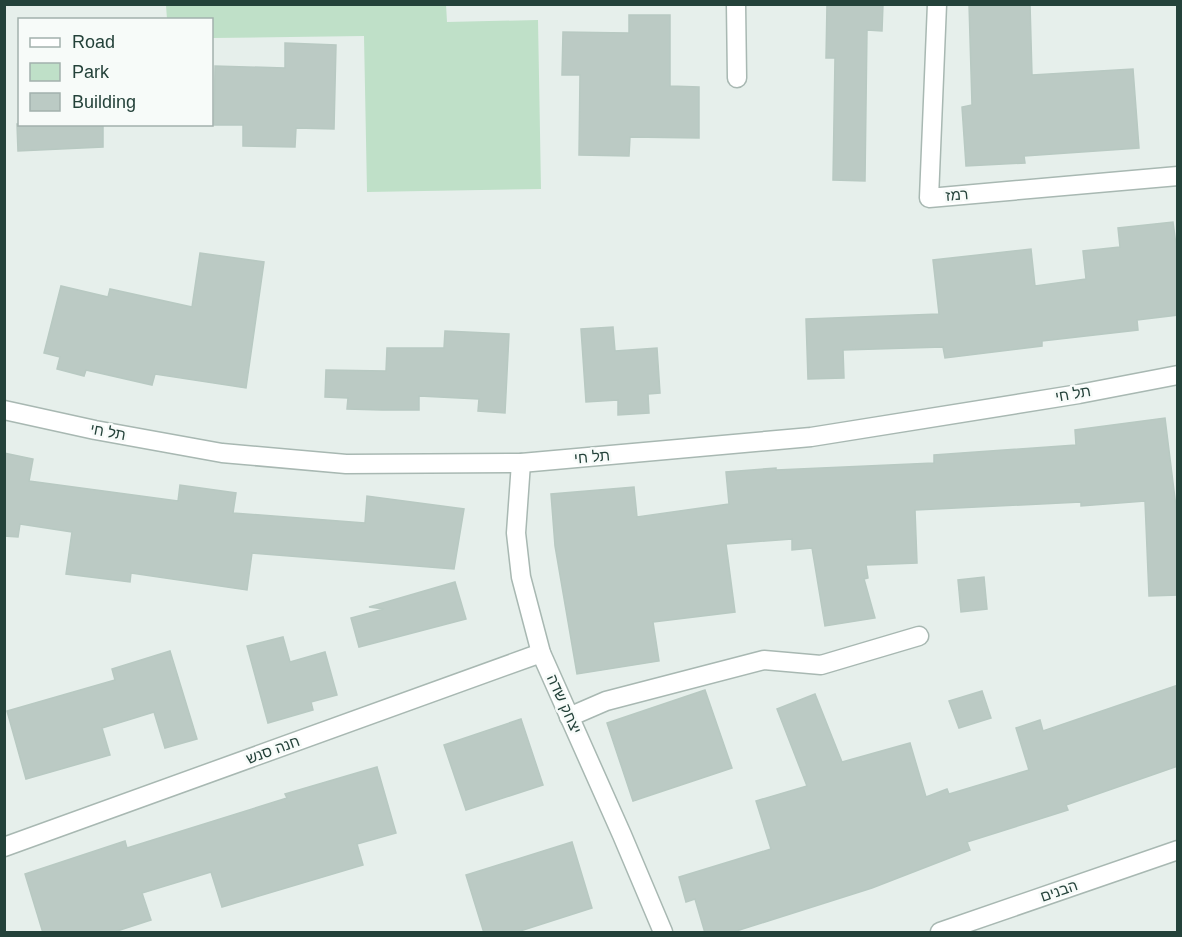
<svg xmlns="http://www.w3.org/2000/svg" width="1182" height="937" font-family="Arial,'Noto Sans Hebrew',sans-serif">
<rect width="100%" height="100%" fill="#e6efeb"/>
<polygon fill="#bfe0c8" points="446,4 447,22 538,20 541,189 367,192 364,36 212,38 212,20 167,19 166,5"/>
<g fill="#bbcac4" stroke="#b8c9c2" stroke-width="1.5">
<polygon points="827,4 883,4 882,31 867,30 865,181 833,180 835,58 826,58"/>
<polygon points="969,4 1030,4 1032,75 1133,69 1139,148 1024,156 1025,163 966,166 962,107 972,105"/>
<polygon points="629,15 670,15 670,86 699,87 699,138 630,137 629,156 579,155 580,75 562,75 563,32 629,33"/>
<polygon points="285,43 336,45 334,129 296,128 295,147 243,146 243,125 214,125 215,66 285,68"/>
<polygon points="17,124 103,124 103,147 18,151"/>
<polygon points="1173,222 1178,260 1178,315 1137,320 1138,330 1042,341 1042,346 945,358 943,347 843,350 844,378 808,379 806,319 939,314 933,260 1031,249 1035,286 1086,279 1083,251 1120,247 1118,228"/>
<polygon points="200,253 264,262 246,388 155,374 152,385 86,370 84,376 57,369 60,357 44,353 61,286 108,297 110,289 192,307"/>
<polygon points="613,327 615,351 657,348 660,393 648,394 649,413 618,415 618,400 586,402 581,329"/>
<polygon points="445,331 509,334 505,413 478,411 479,399 419,396 419,410 382,410 347,409 348,398 325,397 326,370 386,371 387,348 444,348"/>
<polygon points="1165,418 1178,523 1178,595 1149,596 1145,501 1081,506 1081,502 915,510 917,563 866,565 868,578 864,579 875,618 825,626 812,548 792,550 792,539 726,544 735,612 653,622 659,661 577,674 555,546 551,494 634,487 637,517 729,504 726,472 776,468 776,470 934,463 934,455 1076,445 1075,430"/>
<polygon points="4,453 33,459 29,481 178,501 180,485 236,493 233,513 365,523 367,496 464,509 454,569 252,553 247,590 131,573 130,582 66,574 72,532 20,524 18,537 4,536"/>
<polygon points="984,577 987,609 961,612 958,580"/>
<polygon points="455,582 466,619 359,647 351,618 384,609 369,607"/>
<polygon points="283,637 290,662 325,652 337,695 311,702 313,710 268,723 247,646"/>
<polygon points="170,651 197,739 165,748 154,712 102,728 110,755 26,779 7,711 115,680 112,669"/>
<polygon points="1178,685 1178,766 1066,805 1068,810 967,842 970,850 872,888 730,933 705,933 695,899 686,902 679,877 771,849 756,801 807,786 777,709 815,694 842,762 910,743 926,797 947,789 949,794 1029,770 1016,728 1040,720 1043,731"/>
<polygon points="705,690 732,768 633,801 607,723"/>
<polygon points="982,691 991,718 959,728 949,701"/>
<polygon points="521,719 543,785 466,810 444,745"/>
<polygon points="377,767 396,833 357,844 363,865 222,907 211,872 142,893 151,920 111,933 43,933 25,874 125,841 127,848 287,798 285,794"/>
<polygon points="572,842 592,908 514,933 484,933 466,875"/>
</g>
<g fill="none" stroke-linecap="round" stroke-linejoin="round">
<defs>
<g id="minor">
<polyline points="736,4 737,78"/>
<polyline points="937,4 929,198 1178,176"/>
<polyline points="4,410 95,430 222,453 346,464 521,463 811,437 1079,394 1178,375"/>
<polyline points="521,463 516,533 521,577 541,653 622,835 663,932"/>
<polyline points="569,717 606,701 764,660 821,665 919,636"/>
<polyline points="4,847 541,653"/>
<polyline points="940,932 1178,850"/>
</g>
</defs>
<use href="#minor" stroke="#a8b8b2" stroke-width="21"/>
<use href="#minor" stroke="#fff" stroke-width="18"/>
</g>
<g text-anchor="middle" stroke-width="5" stroke-linejoin="round" paint-order="stroke">
<g font-size="15" fill="#24423a" stroke="#f7fbf9">
<text transform="translate(957 195) rotate(-5)" y="5">רמז</text>
<text transform="translate(1073 394) rotate(-10)" y="5">תל חי</text>
<text transform="translate(108 432) rotate(11)" y="5">תל חי</text>
<text transform="translate(592 457) rotate(-5)" y="5">תל חי</text>
<text transform="translate(564 704) rotate(66)" y="5">יצחק שדה</text>
<text transform="translate(273 750) rotate(-20)" y="5">חנה סנש</text>
<text transform="translate(1059 891) rotate(-19)" y="5">הבנים</text>
</g>
</g>
<rect width="1182" height="937" fill="none" stroke="#24423a" stroke-width="12"/>
<rect x="18" y="18" width="195" height="108" fill="#f7fbf9" stroke="#a3b1ad" stroke-width="1.5"/>
<rect x="30" y="38" width="30" height="9" fill="#ffffff" stroke="#a3b1ad" stroke-width="1.5"/>
<text x="72" y="48" font-size="18" fill="#24423a">Road</text>
<rect x="30" y="63" width="30" height="18" fill="#bfe0c8" stroke="#a3b1ad" stroke-width="1.5"/>
<text x="72" y="78" font-size="18" fill="#24423a">Park</text>
<rect x="30" y="93" width="30" height="18" fill="#bbcac4" stroke="#a3b1ad" stroke-width="1.5"/>
<text x="72" y="108" font-size="18" fill="#24423a">Building</text>
</svg>
